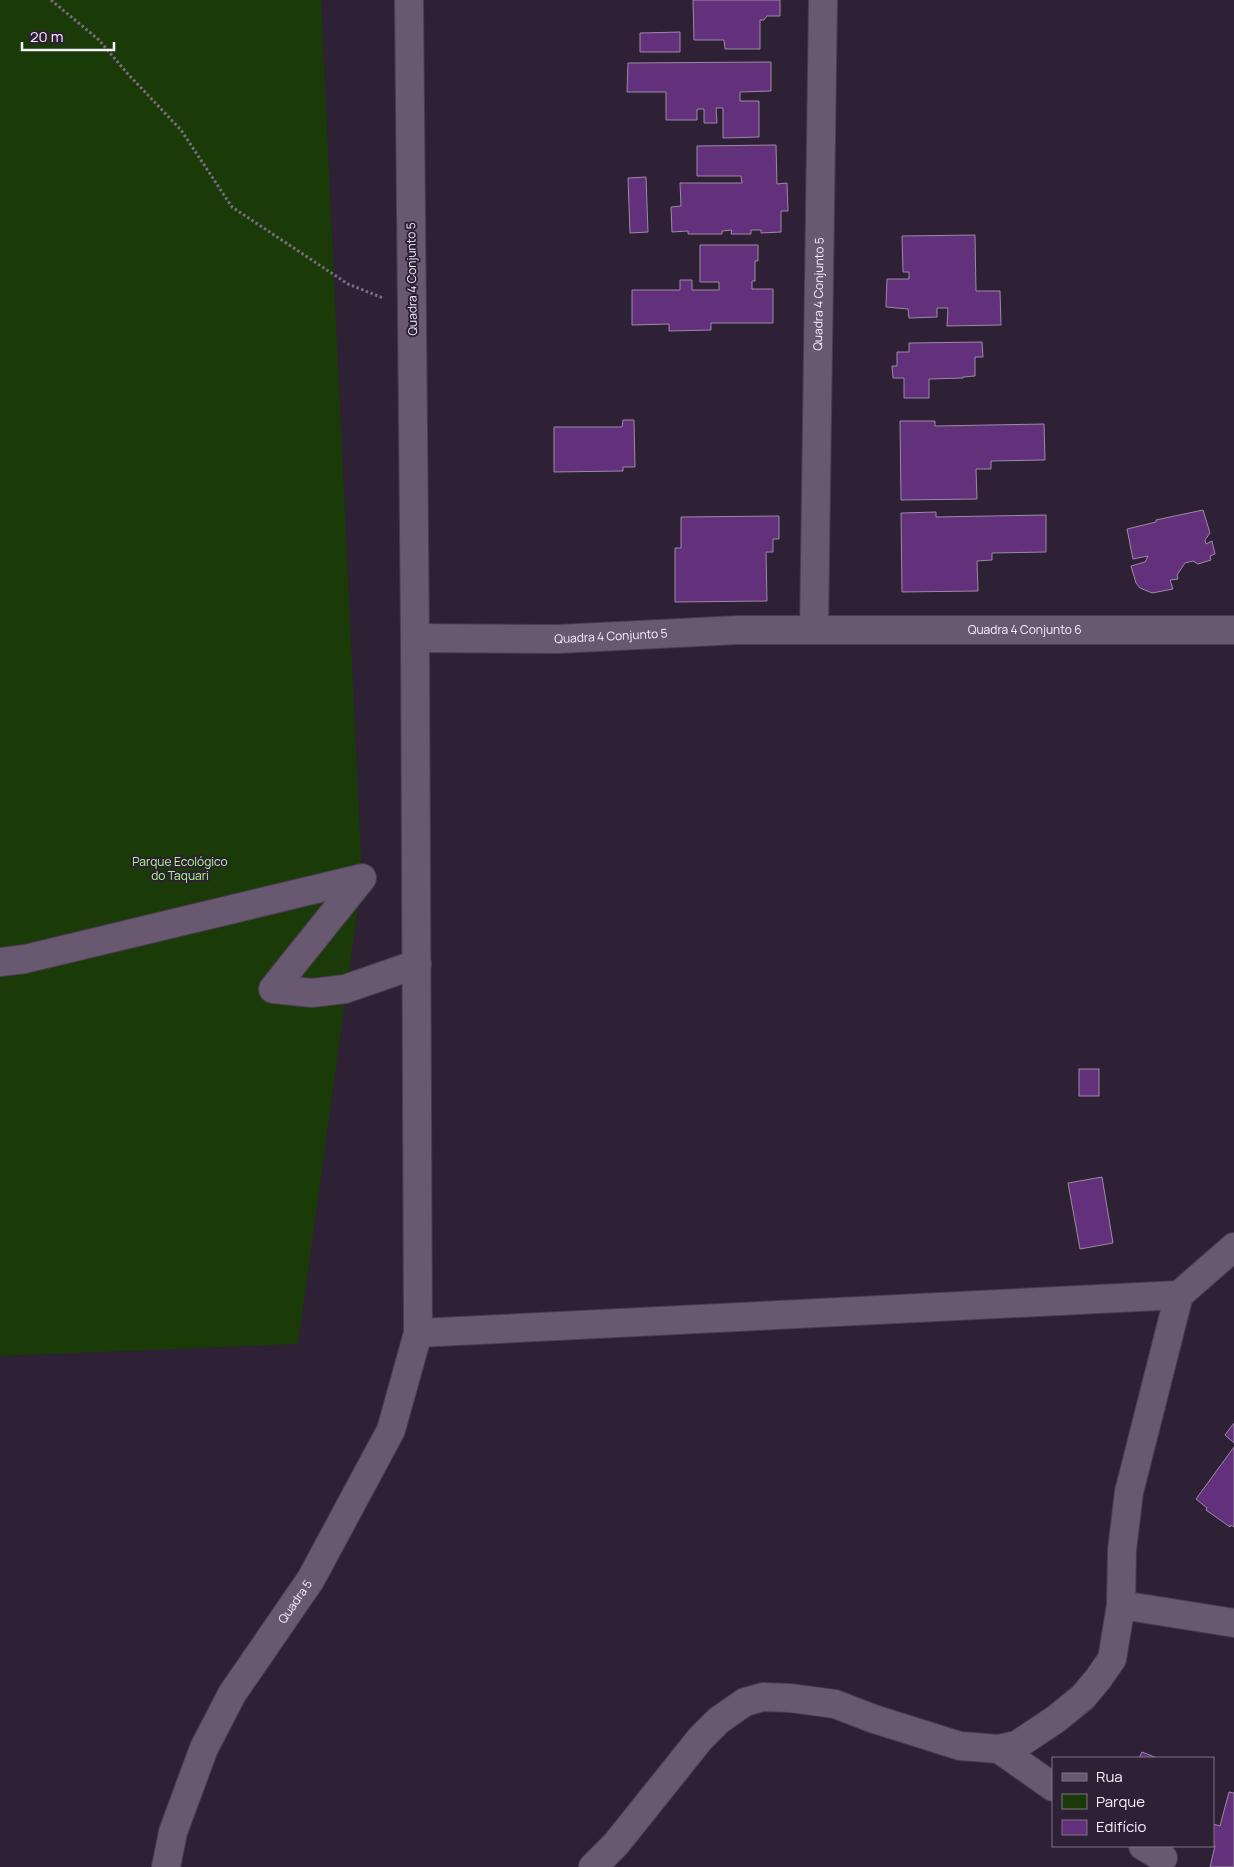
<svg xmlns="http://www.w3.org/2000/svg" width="1234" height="1867" font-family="Manrope,sans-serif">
<rect width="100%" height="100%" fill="#2e2035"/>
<polygon fill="#1a3a08" points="0,0 321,0 362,878 298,1344 0,1356"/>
<g fill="#63317b" stroke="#9b8aa4">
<polygon points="693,0 780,0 780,16 767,16 764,20 760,20 760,49 725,49 724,40 694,40"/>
<polygon points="680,32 680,52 640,52 640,33"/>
<polygon points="771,62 771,91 740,92 740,101 759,101 759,137 723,138 723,108 716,108 717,123 704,123 704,109 697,109 697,120 666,120 666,92 627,92 628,63"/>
<polygon points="776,145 777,184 787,183 788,211 781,211 781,232 761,233 761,230 751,230 751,234 731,234 732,230 722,231 722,234 688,234 688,231 672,232 671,207 681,206 680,183 742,183 741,176 697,176 697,146"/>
<polygon points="646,177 648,232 630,233 628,178"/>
<polygon points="975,235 976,291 1000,291 1001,325 947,326 948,308 937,308 937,317 909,318 908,309 886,307 887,279 909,279 909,272 903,272 902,236"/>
<polygon points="700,245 758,245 758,261 755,261 755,281 752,281 752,289 773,289 773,323 711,323 711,330 669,331 669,324 632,325 632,290 680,290 680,280 692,280 692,290 719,290 719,282 700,282"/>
<polygon points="982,342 983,357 975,357 975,376 963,377 963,378 929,379 929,398 904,398 904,378 893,378 892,366 897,366 897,352 909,352 909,343"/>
<polygon points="623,420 634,420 635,467 623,467 623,471 554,472 554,427 622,427"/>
<polygon points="900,421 935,421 935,426 1044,424 1045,460 991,461 991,469 976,469 977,499 901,500"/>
<polygon points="1203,510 1210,533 1205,540 1206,544 1212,541 1215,554 1210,556 1211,560 1198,564 1193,561 1185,563 1177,575 1178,579 1170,580 1173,589 1152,593 1140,588 1136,583 1131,566 1145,562 1148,556 1133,559 1127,529 1156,522 1156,520"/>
<polygon points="936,512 936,517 1046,515 1046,552 992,553 992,560 977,561 978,591 902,592 901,513"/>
<polygon points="779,516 779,539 773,539 773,552 766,552 767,601 675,602 675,548 681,548 681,517"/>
<rect x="1079" y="1069" width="20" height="27"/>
<polygon points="1102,1177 1113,1243 1080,1249 1068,1183"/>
<polygon points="1234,1423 1234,1443 1225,1435"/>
<polygon points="1234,1447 1234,1527 1231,1525 1230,1527 1206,1510 1207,1508 1196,1499"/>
<polygon points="1142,1752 1157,1758 1139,1758"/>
<polygon points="1229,1792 1234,1793 1234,1867 1210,1867 1215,1846 1213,1845 1213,1824 1220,1826"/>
</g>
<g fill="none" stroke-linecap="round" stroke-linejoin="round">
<defs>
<g id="minor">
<path id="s1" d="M814 630 823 0"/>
<path id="s2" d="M415 638 559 639 738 630H1234"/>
<polyline points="0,962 25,959 362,878 273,989 312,993 345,989 417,964"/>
<polyline points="418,1333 1179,1295"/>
<polyline points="1121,1605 1234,1623"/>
<polyline points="999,1749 1053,1787"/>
<polyline points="1143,1846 1163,1858"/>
<path id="s3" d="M166 1867 173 1832 204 1748 232 1694 311 1579 391 1430 418 1333 415 638 409 0"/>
<polyline points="593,1867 616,1844 700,1739 719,1720 745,1702 763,1697 790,1698 835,1704 874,1719 960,1746 999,1749 1017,1745 1056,1719 1083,1697 1098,1679 1112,1659 1121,1605 1122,1550 1129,1492 1179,1295 1234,1247"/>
</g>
</defs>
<use href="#minor" stroke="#483c4e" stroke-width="30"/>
<polyline stroke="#796d80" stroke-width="3" stroke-dasharray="2.5 2.5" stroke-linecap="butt" points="51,0 99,40 127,73 181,130 232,207 348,284 383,298"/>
<use href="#minor" stroke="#685870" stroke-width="28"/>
</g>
<g text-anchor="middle" stroke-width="4" stroke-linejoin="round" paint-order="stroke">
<g font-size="12" fill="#f9f0fe" stroke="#2e2035">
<text transform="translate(412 279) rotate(-91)" y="4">Quadra 4 Conjunto 5</text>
<text dy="4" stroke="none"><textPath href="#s1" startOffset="336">Quadra 4 Conjunto 5</textPath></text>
<text dy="4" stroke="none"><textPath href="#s2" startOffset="610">Quadra 4 Conjunto 6</textPath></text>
<text dy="4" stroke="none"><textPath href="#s2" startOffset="196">Quadra 4 Conjunto 5</textPath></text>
<text dy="4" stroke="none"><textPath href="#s3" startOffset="298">Quadra 5</textPath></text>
</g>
<g font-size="12" fill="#affa8e" stroke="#2e2035">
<text x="180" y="866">Parque Ecológico<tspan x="180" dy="14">do Taquari</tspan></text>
</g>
</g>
<rect x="1052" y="1757" width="162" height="90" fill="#2e2035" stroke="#7f7385"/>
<rect x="1062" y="1773" width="25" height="8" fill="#685870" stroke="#7f7385"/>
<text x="1096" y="1782" font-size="15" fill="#f9f0fe">Rua</text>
<rect x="1062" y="1794" width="25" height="15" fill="#1a3a08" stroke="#7f7385"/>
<text x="1096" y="1807" font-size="15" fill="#f9f0fe">Parque</text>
<rect x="1062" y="1820" width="25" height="15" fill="#63317b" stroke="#7f7385"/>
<text x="1096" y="1832" font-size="15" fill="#f9f0fe">Edifício</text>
<path d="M22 42v8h92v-8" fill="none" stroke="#f9f0fe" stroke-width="2.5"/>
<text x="30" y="42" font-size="15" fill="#f9f0fe" stroke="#2e2035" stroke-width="4" paint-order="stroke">20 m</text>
</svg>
